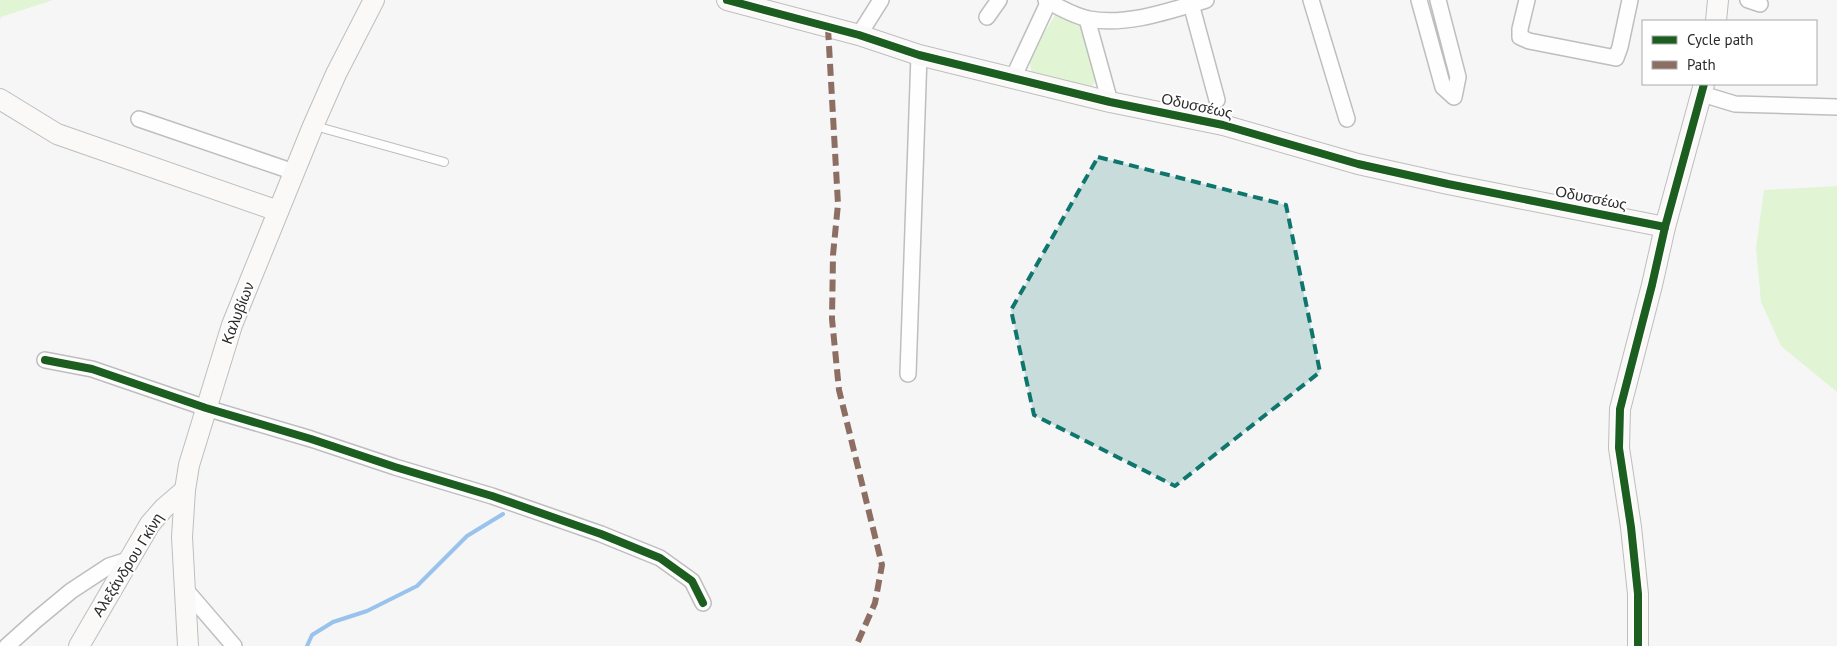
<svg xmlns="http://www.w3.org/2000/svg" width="1837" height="646" font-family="'PT Sans',sans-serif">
<rect width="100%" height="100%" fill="#f6f6f7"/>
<g fill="#e1f5d4">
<polygon points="0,0 53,0 1,17 0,20"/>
<polygon points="1056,14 1082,26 1098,76 1089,91 1032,76 1029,57"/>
<polygon points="1837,186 1837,392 1781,346 1761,302 1756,248 1764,190"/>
</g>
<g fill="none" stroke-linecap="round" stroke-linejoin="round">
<polyline stroke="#99c2ed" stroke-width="4" points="307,646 312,635 333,622 367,611 417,586 467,536 503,514"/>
<defs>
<polyline id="lane" points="315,126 444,162"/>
<g id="street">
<path d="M1046 0C1058 7 1075 16 1089 19 1127 26 1169 11 1206 0"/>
<polyline points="1190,0 1217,100"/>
<polyline points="1311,0 1347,119"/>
<polyline points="1419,0 1443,87 1454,97 1458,77 1438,0"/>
<polyline points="1527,0 1520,29 1520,37 1529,41 1616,58 1620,47 1630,0"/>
<polyline points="1748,0 1760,4"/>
<polyline points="987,17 999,0"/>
<polyline points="1087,19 1110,102"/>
<polyline points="859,35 881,0"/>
<polyline points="1013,78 1049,1"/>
<polyline points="1702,94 1735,104 1837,107"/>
<polyline points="139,119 294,172"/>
<polyline points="45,360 92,369 206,408 311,439 395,467 492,496 601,534 660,558 692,581 703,603"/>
<polyline points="908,374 919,55"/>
<polyline points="185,589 234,646"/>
<polyline points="7,646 36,620 71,591 109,566 128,560"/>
</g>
<g id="secondary">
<polyline points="727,0 859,35 919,55 1110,102 1223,125 1358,164 1448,184 1665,227"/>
<polyline points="1716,21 1718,0"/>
<polyline points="0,99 57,134 278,211"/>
<polyline points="79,646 150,524 164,508 185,490"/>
<polyline points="188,646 182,537 185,490 189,465 232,325 313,126 336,74 374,0"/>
<polyline points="1638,646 1638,594 1631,527 1619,448 1620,409 1652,285 1665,227 1704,84"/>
</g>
</defs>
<use href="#lane" stroke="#bebebf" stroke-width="10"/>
<use href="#street" stroke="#bebebf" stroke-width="18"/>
<use href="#secondary" stroke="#bebebf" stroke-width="22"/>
<use href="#lane" stroke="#fefefe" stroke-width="8"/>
<use href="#street" stroke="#fefefe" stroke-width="15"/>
<use href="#secondary" stroke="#faf9f8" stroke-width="20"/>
<polyline stroke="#8d6e63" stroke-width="6" stroke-dasharray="12 6" stroke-linecap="butt" points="828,28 838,204 833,255 832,319 839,390 882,565 875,603 856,646"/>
<defs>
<g id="cycleway">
<polyline points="727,0 859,35 919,55 1110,102 1223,125 1358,164 1448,184 1665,227"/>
<polyline points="45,360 92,369 206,408 311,439 395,467 492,496 601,534 660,558 692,581 703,603"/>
<polyline points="1638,646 1638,594 1631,527 1619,448 1620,409 1652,285 1665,227 1704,84"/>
</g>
</defs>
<use href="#cycleway" stroke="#fff" stroke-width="11"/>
<use href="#cycleway" stroke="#1b5e20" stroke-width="8"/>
</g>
<path fill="#0f766e" fill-opacity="0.2" stroke="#0f766e" stroke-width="4" stroke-dasharray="10 6" stroke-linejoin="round" d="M1098 157 1286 205 1320 372 1175 486 1034 415 1011 310Z"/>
<g text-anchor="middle" stroke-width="4" stroke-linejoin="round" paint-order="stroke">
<g font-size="15" fill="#2b2b2c" stroke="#fff">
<text transform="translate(1197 106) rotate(12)" y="5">Οδυσσέως</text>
<text transform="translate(1591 198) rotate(11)" y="5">Οδυσσέως</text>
<text transform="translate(238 313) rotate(-69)" y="5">Καλυβίων</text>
<text transform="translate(128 565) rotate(-58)" y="5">Αλεξάνδρου Γκίνη</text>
</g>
</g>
<rect x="1642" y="20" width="175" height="65" fill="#ffffff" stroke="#aaaaab"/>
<rect x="1652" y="36" width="25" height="8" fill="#1b5e20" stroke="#aaaaab"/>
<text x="1687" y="45" font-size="15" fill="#2b2b2c">Cycle path</text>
<rect x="1652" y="61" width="25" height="8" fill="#8d6e63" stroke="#aaaaab"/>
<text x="1687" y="70" font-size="15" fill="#2b2b2c">Path</text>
</svg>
